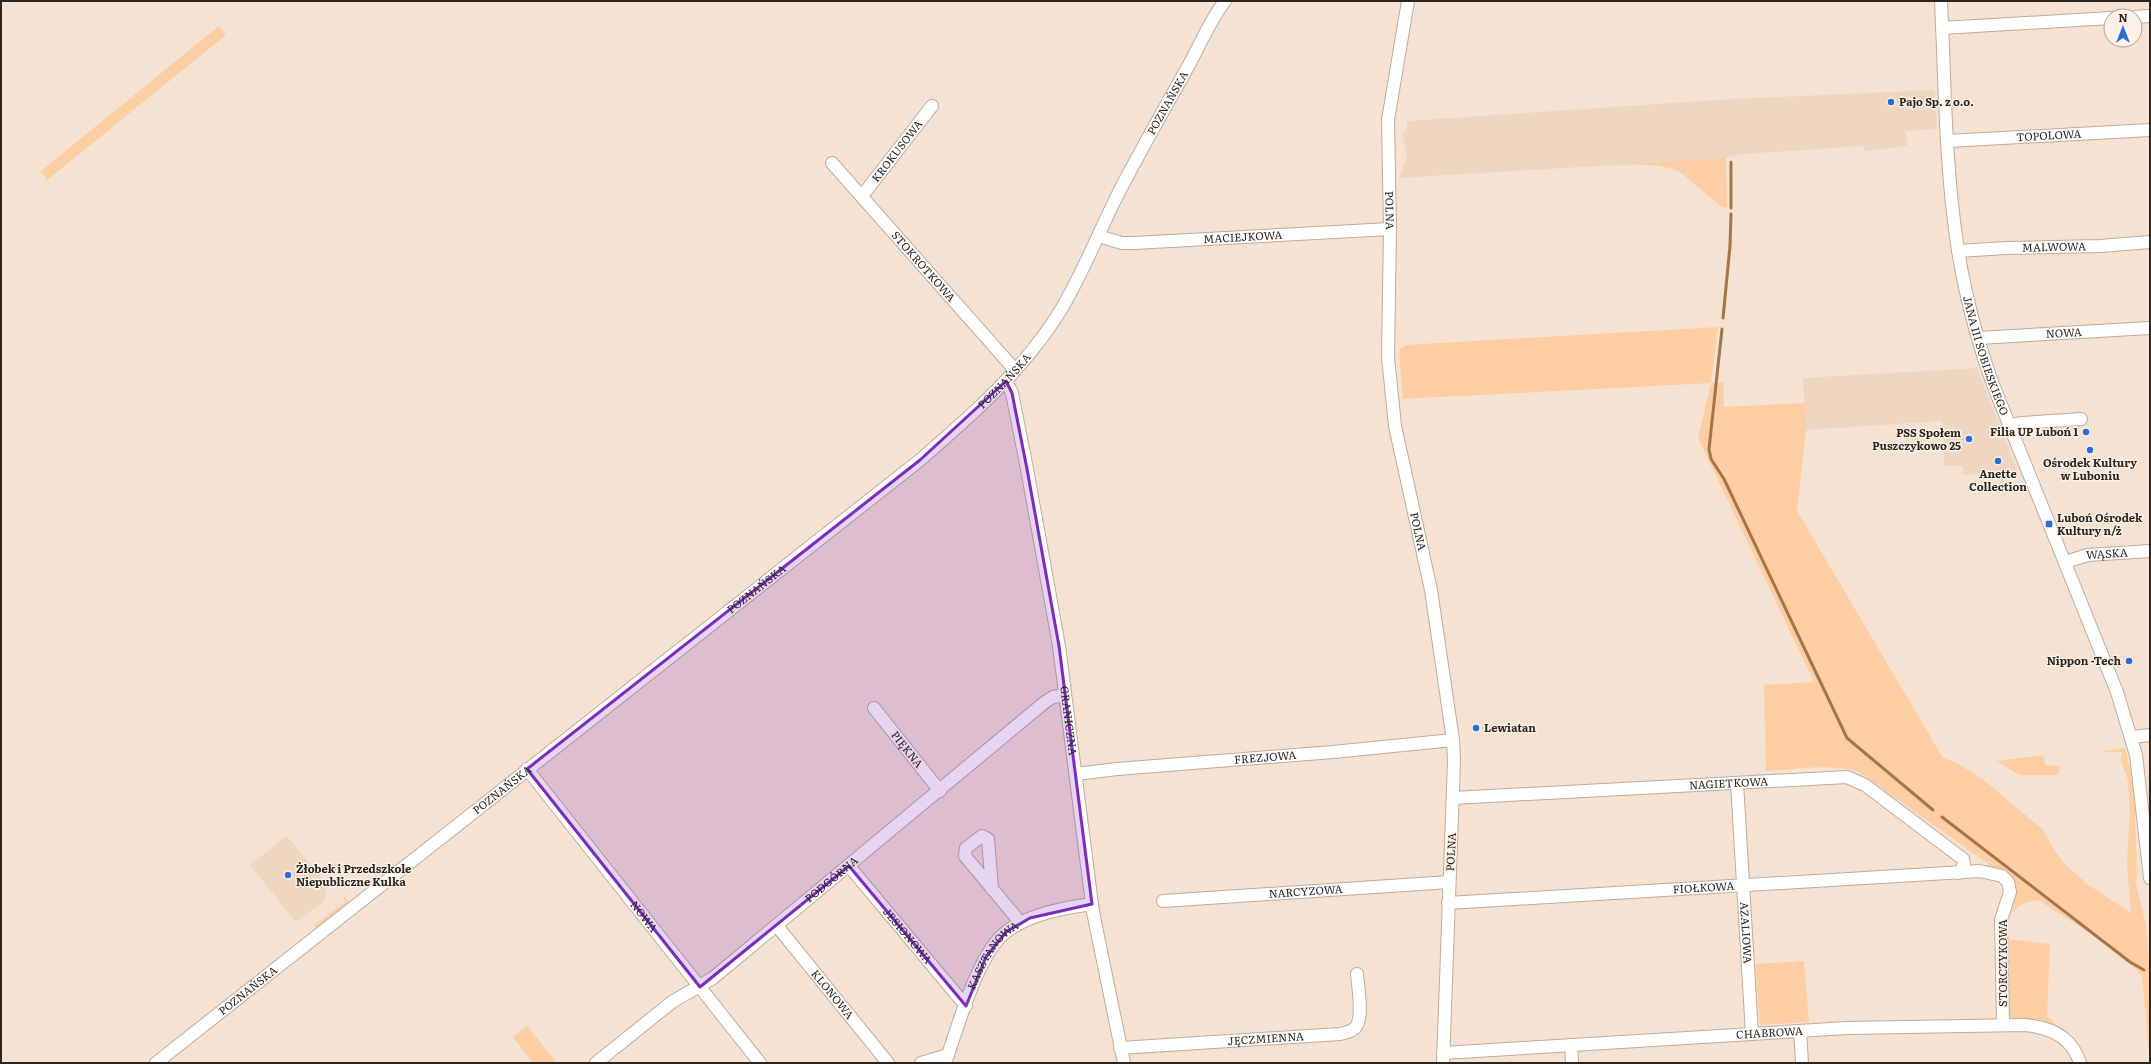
<svg xmlns="http://www.w3.org/2000/svg" width="2151" height="1064" font-family="Literata,serif">
<rect width="100%" height="100%" fill="#f5e2d2"/>
<g fill="#efd6c1">
<polygon points="1935,90 1937,129 1904,131 1906,134 1907,146 1864,151 1863,146 1743,154 1726,158 1400,178 1407,155 1402,133 1407,130 1407,121 1732,99"/>
<polygon points="1977,368 2018,472 1963,475 1963,466 1944,466 1942,421 1806,430 1803,378"/>
<polygon points="287,836 327,885 324,901 296,922 250,865"/>
</g>
<g fill="#fdcda4">
<polygon points="219,26 226,35 47,180 41,171"/>
<path d="M1726 158 1727 207 1723 208 1679 171C1649 160 1611 166 1579 167Z"/>
<path d="M1718 327 1711 383 1723 382 1724 407 1805 403 1806 430 1797 511 1943 758 1955 762 1984 780 2043 830 2056 853 2065 864 2087 884 2131 913 2127 863 2130 814 2128 780 2121 760 2122 752H2100L2125 748 2132 778 2135 810 2137 879 2135 880 2146 925 2150 976V1062L2142 976C2115 946 2072 923 2039 900 2027 901 2020 904 2012 913L2016 895 2014 882 1859 772C1829 763 1797 769 1766 771L1764 685 1814 682 1698 438 1711 383 1403 399 1399 350 1405 345Z"/>
<polygon points="2043,755 2045,765 2059,766 2059,775 2019,775 1997,761"/>
<polygon points="344,895 349,904 317,928 314,926 345,902"/>
<polygon points="2006,939 2050,944 2047,1016 2060,1028 2045,1022 2012,1019 2007,1014"/>
<polygon points="1804,961 1809,1022 1760,1025 1755,964"/>
<polygon points="527,1026 557,1063 533,1063 513,1037"/>
</g>
<g fill="none" stroke-linecap="round" stroke-linejoin="round">
<g stroke="#a67547" stroke-width="3">
<polyline points="1731,208 1731,162"/>
<polyline points="1723,318 1730,246 1731,214"/>
<polyline points="1722,329 1709,449 1711,459 1724,479 1847,738 1933,810"/>
<polyline points="1942,817 2130,962 2144,970"/>
</g>
<defs>
<g id="minor">
<path id="s1" d="M1408 1 1388 120 1390 229 1388 357 1395 426 1431 590 1453 740 1454 761 1443 1063"/>
<path id="s2" d="M1941 1C1945 84 1945 168 1958 250 1965 295 1977 339 1992 382L2117 692 2136 755 2150 878"/>
<polyline points="2135,17 2150,16"/>
<polyline points="1942,28 2111,18"/>
<path id="s3" d="M1948 141 2150 130"/>
<path id="s4" d="M832 163 1015 370"/>
<path id="s5" d="M862 196 932 106"/>
<path id="s6" d="M1098 236 1122 243H1134L1390 229"/>
<path id="s7" d="M1958 251 2006 248 2100 246 2150 242"/>
<path id="s8" d="M1978 338 2150 328"/>
<path id="s9" d="M1006 381 1012 393 1027 469 1059 646 1093 912 1124 1063"/>
<polyline points="2009,425 2022,423 2081,419"/>
<path id="s10" d="M2065 562 2088 555 2150 551"/>
<path id="s11" d="M874 708 940 791"/>
<polyline points="2132,737 2150,735"/>
<path id="s12" d="M527 769 760 1063"/>
<path id="s13" d="M1076 774 1117 769 1333 752 1453 740"/>
<path id="s14" d="M1737 783 1752 1034"/>
<path id="s15" d="M1453 798 1847 777 1865 785 1963 859 1964 865 1959 873"/>
<path id="s16" d="M849 866 966 1006"/>
<polyline points="992,889 988,839 982,836 966,848 965,856 1020,922"/>
<path id="s17" d="M1163 901 1449 882"/>
<path id="s18" d="M1448 903 1980 871 2002 876 2008 882 2010 892 2001 920 2003 1025"/>
<path id="s19" d="M777 926 888 1063"/>
<polyline points="1800,1031 1802,1063"/>
<polyline points="1571,1045 1572,1063"/>
<path id="s20" d="M1120 1048 1340 1034C1345 1033 1351 1032 1355 1028 1364 1019 1358 987 1357 974"/>
<path id="s21" d="M1443 1053 1847 1028 2024 1025C2050 1027 2072 1037 2080 1063"/>
<path id="s22" d="M156 1063 920 460C972 415 1026 368 1062 308 1082 274 1097 237 1114 202 1136 158 1161 115 1185 72 1199 48 1208 23 1225 1"/>
<path id="s23" d="M596 1063 672 1002 713 978 1045 702 1053 697 1065 695"/>
<polyline points="921,1063 948,1055"/>
<path id="s24" d="M945 1063C958 1028 977 954 1006 932 1029 914 1063 908 1092 904"/>
</g>
</defs>
<use href="#minor" stroke="#beac9c" stroke-width="14"/>
<use href="#minor" stroke="#fff" stroke-width="12"/>
</g>
<path fill="#7b2cbf" fill-opacity="0.2" stroke="#7b2cbf" stroke-width="3" stroke-linejoin="round" d="M1006 381 1012 393 1027 469 1059 646 1092 904 1030 918 1006 932 986 957 966 1006 849 866 700 987 527 769 920 460Z"/>
<g fill="#266eda" stroke="#fdf1e7" stroke-width="1.5">
<circle cx="1891" cy="102" r="4"/>
<circle cx="2086" cy="432" r="4"/>
<circle cx="1969" cy="439" r="4"/>
<circle cx="2090" cy="450" r="4"/>
<circle cx="1998" cy="461" r="4"/>
<rect x="2045" y="520" width="8" height="8" rx="2"/>
<circle cx="2129" cy="661" r="4"/>
<circle cx="1476" cy="728" r="4"/>
<circle cx="288" cy="875" r="4"/>
</g>
<g text-anchor="middle" stroke-width="3" stroke-linejoin="round" paint-order="stroke">
<g font-size="11" font-weight="bold" fill="#2c251f" stroke="#fdf1e7" text-anchor="start">
<text x="1899" y="106">Pajo Sp. z o.o.</text>
<text x="2078" y="436" text-anchor="end">Filia UP Luboń 1</text>
<text x="1961" y="437" text-anchor="end">PSS Społem<tspan x="1961" dy="13">Puszczykowo 25</tspan></text>
<text x="2090" y="467" text-anchor="middle">Ośrodek Kultury<tspan x="2090" dy="13">w Luboniu</tspan></text>
<text x="1998" y="478" text-anchor="middle">Anette<tspan x="1998" dy="13">Collection</tspan></text>
<text x="2057" y="522">Luboń Ośrodek<tspan x="2057" dy="13">Kultury n/ż</tspan></text>
<text x="2121" y="665" text-anchor="end">Nippon -Tech</text>
<text x="1484" y="732">Lewiatan</text>
<text x="296" y="873">Żłobek i Przedszkole<tspan x="296" dy="13">Niepubliczne Kulka</tspan></text>
</g>
<g font-size="11" fill="#2c251f" stroke="#fdf1e7">
<text dy="4" stroke="none"><textPath href="#s22" startOffset="1413">POZNAŃSKA</textPath></text>
<text dy="4" stroke="none"><textPath href="#s3" startOffset="101">TOPOLOWA</textPath></text>
<text dy="4" stroke="none"><textPath href="#s5" startOffset="57">KROKUSOWA</textPath></text>
<text dy="4" stroke="none"><textPath href="#s1" startOffset="211">POLNA</textPath></text>
<text dy="4" stroke="none"><textPath href="#s6" startOffset="146">MACIEJKOWA</textPath></text>
<text dy="4" stroke="none"><textPath href="#s7" startOffset="96">MALWOWA</textPath></text>
<text dy="4" stroke="none"><textPath href="#s4" startOffset="138">STOKROTKOWA</textPath></text>
<text dy="4" stroke="none"><textPath href="#s8" startOffset="86">NOWA</textPath></text>
<text dy="4" stroke="none"><textPath href="#s2" startOffset="359">JANA III SOBIESKIEGO</textPath></text>
<text dy="4" stroke="none"><textPath href="#s22" startOffset="1089">POZNAŃSKA</textPath></text>
<text dy="4" stroke="none"><textPath href="#s1" startOffset="535">POLNA</textPath></text>
<text dy="4" stroke="none"><textPath href="#s10" startOffset="43">WĄSKA</textPath></text>
<text dy="4" stroke="none"><textPath href="#s22" startOffset="765">POZNAŃSKA</textPath></text>
<text dy="4" stroke="none"><textPath href="#s9" startOffset="346">GRANICZNA</textPath></text>
<text dy="4" stroke="none"><textPath href="#s11" startOffset="53">PIĘKNA</textPath></text>
<text dy="4" stroke="none"><textPath href="#s13" startOffset="190">FREZJOWA</textPath></text>
<text dy="4" stroke="none"><textPath href="#s15" startOffset="276">NAGIETKOWA</textPath></text>
<text dy="4" stroke="none"><textPath href="#s22" startOffset="441">POZNAŃSKA</textPath></text>
<text transform="translate(1451 852) rotate(-87)" y="4">POLNA</text>
<text dy="4" stroke="none"><textPath href="#s23" startOffset="299">PODGÓRNA</textPath></text>
<text dy="4" stroke="none"><textPath href="#s18" startOffset="256">FIOŁKOWA</textPath></text>
<text dy="4" stroke="none"><textPath href="#s17" startOffset="143">NARCYZOWA</textPath></text>
<text dy="4" stroke="none"><textPath href="#s12" startOffset="188">NOWA</textPath></text>
<text dy="4" stroke="none"><textPath href="#s14" startOffset="150">AZALIOWA</textPath></text>
<text dy="4" stroke="none"><textPath href="#s16" startOffset="91">JESIONOWA</textPath></text>
<text dy="4" stroke="none"><textPath href="#s24" startOffset="119">KASZTANOWA</textPath></text>
<text transform="translate(2003 963) rotate(-90)" y="4">STORCZYKOWA</text>
<text dy="4" stroke="none"><textPath href="#s22" startOffset="117">POZNAŃSKA</textPath></text>
<text dy="4" stroke="none"><textPath href="#s19" startOffset="88">KLONOWA</textPath></text>
<text dy="4" stroke="none"><textPath href="#s21" startOffset="327">CHABROWA</textPath></text>
<text dy="4" stroke="none"><textPath href="#s20" startOffset="146">JĘCZMIENNA</textPath></text>
</g>
</g>
<rect width="2151" height="1064" fill="none" stroke="#2c251f" stroke-width="4"/>
<g transform="translate(2123 28)"><circle r="19" fill="#fdf1e7" stroke="#a99f97"/>
<path d="M0-3L7 15L0 10L-7 15Z" fill="#266eda"/>
<text y="-6" font-size="11" font-weight="bold" text-anchor="middle" fill="#2c251f">N</text>
</g>
</svg>
